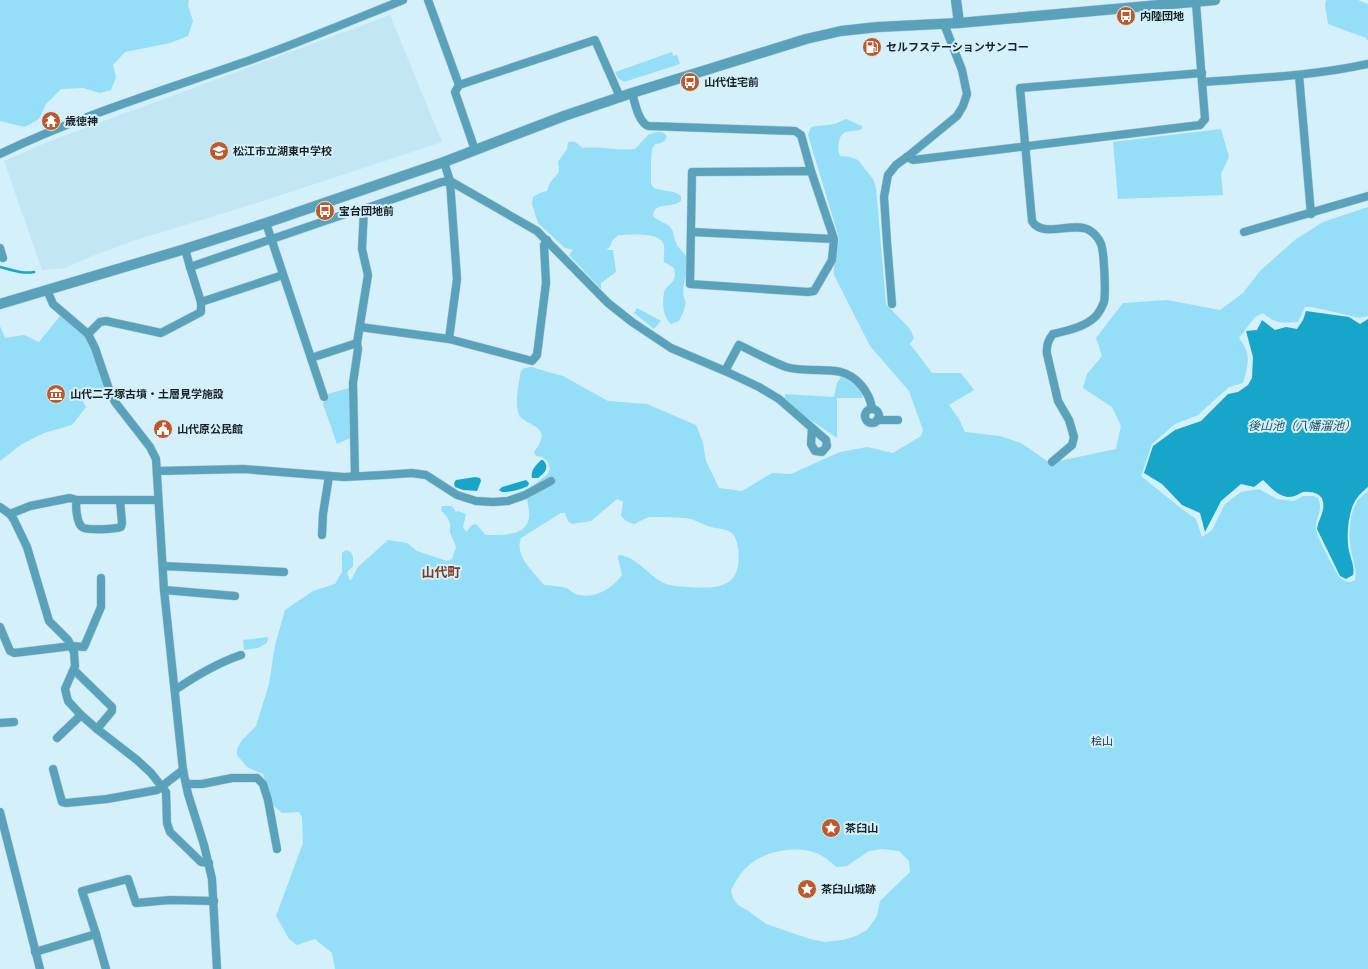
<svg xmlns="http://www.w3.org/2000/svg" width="1368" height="969" font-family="'Work Sans','Noto Sans JP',sans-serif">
<rect width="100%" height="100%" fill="#d4f0fa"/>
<polygon fill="#c2e6f4" points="390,15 442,142 260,202 139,239 92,256 65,268 42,270 4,161 50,141"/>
<g fill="#94def8" fill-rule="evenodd">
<polygon points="0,0 189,0 188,6 193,21 188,36 170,43 125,52 113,65 116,77 111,90 100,93 83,88 61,89 46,104 39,119 25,127 0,121"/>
<polygon points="1326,0 1358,0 1368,4 1368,41 1366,38 1328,24 1325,5"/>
<polygon points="672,52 673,56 677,55 680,64 624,82 618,78 615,72"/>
<path d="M846 119 862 126V129C852 133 842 128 839 141 838 147 838 150 840 156L850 157 858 160 873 179 876 188 886 304 910 329 914 338 910 344 932 373H961L974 390 949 405 959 419 965 432 1000 436 1021 443 1050 463 1116 449 1121 426 1112 407 1083 388 1087 374 1102 356 1096 338 1123 303 1167 300 1220 310 1243 293 1260 271 1296 239 1323 222 1368 207V316L1360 318 1312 307H1305L1298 322C1281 323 1276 324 1263 313L1255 317 1239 338C1252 354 1248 364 1243 383L1229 387 1198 415 1175 424 1152 444 1141 476 1182 509 1196 519 1202 537 1212 530 1225 504 1241 492 1259 489 1277 499 1294 501 1303 496H1313L1318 498C1324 510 1315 518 1316 529 1316 536 1334 568 1339 577 1344 581 1348 584 1355 580 1357 570 1353 561 1351 550 1348 535 1349 512 1359 499 1361 496 1365 494 1368 491V969H335L332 953 315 939 297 945 289 939 276 916 303 843 302 817 299 812 282 813 273 805 263 774 247 767 237 755V749L242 740 256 726 269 684 275 645 285 610 313 591 335 584 342 572V553L346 550 351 552 353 557V566L347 572 349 579 351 580 358 567 388 540 407 543 417 551 447 561 452 559 456 547 450 532V523L447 517 441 510 442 506H452L456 512 458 511 466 514 463 527 466 532 472 525 476 524 486 535C500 535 526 537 529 518 530 509 526 500 527 490L547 475 550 469 548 462 542 457 536 456 534 452C557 423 521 427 518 412 515 402 519 381 521 371L524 368 532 367 548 372 563 376 608 401 647 404 696 425 703 443 706 461 719 488 742 491 772 473 791 474 840 452 867 447 893 453 921 436 923 430 909 391 870 346 834 275C833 263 838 250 839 238L808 135 811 127C819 125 826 126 834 124 839 123 842 120 846 119ZM617 499 623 502 621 516 626 521 634 524C639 522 646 517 651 517 661 517 680 517 691 519 697 521 704 525 711 527 719 529 730 528 735 537 739 546 740 561 737 570 731 590 707 588 690 587 682 587 673 586 666 584 649 577 638 557 619 555L618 558 622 575C612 589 594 600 576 594 572 593 570 589 566 588 559 586 551 586 544 585 534 572 514 556 521 538L561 513H565L568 521 572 524 591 521ZM882 849 899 851 909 861 910 872 880 901 877 916 867 930 856 936 843 940 824 942 810 939 766 924 747 910 738 905 733 898 731 890C736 881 741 872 749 865 766 850 802 844 822 856 828 859 832 864 837 867L847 866 869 851Z"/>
<polygon points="1221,129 1229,157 1221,174 1223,195 1118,199 1113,142"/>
<path d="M657 132H662L667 136C665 143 661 143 655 144L652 149 651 161V184L654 188C663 192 672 189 681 196V201C671 209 654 201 653 216 658 221 664 222 669 226 675 231 673 237 676 243 678 249 686 253 687 259 690 272 678 291 686 302L684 310 679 321 671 324C663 317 662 303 664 293 667 282 678 285 674 268L664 262C663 257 665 251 664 246 662 231 630 235 618 235L612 241 610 247 606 250H613L616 272 601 283V289L569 255 573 250 565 248 538 223 532 204 533 197 540 193 547 191C548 188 549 184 551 182 557 173 561 175 558 162L567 149 568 142C576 140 577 144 583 148 601 146 617 151 635 149L649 134Z"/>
<polygon points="637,308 661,321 654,329 634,313"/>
<polygon points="61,315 88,337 106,388 82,400 86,407 72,425 44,433 22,444 0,461 0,326 5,338 24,335 39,342"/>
<path d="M841 377C850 380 862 388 863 398H837V438L805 416 785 398V394L834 397 837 383Z"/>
<polygon points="349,388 350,438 337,444 323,404 328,394"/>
<polygon points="268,637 267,643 258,648 244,650 243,640"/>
</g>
<g fill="#17a5ca">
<path d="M1306 311 1349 317 1360 324 1368 319V487C1364 490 1360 494 1357 498 1348 510 1346 536 1349 551 1351 559 1355 568 1353 575L1346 579 1340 576 1317 529C1318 520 1325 512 1323 502 1322 493 1311 491 1303 492 1298 494 1295 497 1289 497 1278 496 1270 487 1263 480L1254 487 1241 484 1221 501 1205 532 1200 513 1182 505 1162 484 1144 473 1153 446 1175 430 1201 421 1228 394 1238 392 1248 385 1252 378 1253 357 1246 331 1257 330 1262 320 1275 330 1286 327 1297 329 1303 320Z"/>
<path d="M541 460H543C550 467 545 473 538 478H532C530 471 536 465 541 460Z"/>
<polygon points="475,477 480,478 481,481 477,491 463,490 455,487 454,483 456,480"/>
<path d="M526 480 529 483 528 486C520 490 511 492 502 492L499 490 502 487Z"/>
</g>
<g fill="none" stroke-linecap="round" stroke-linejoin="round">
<path stroke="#17a5ca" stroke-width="2.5" d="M0 267C12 270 22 274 34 272"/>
<defs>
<g id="minor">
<polyline points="428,0 459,85"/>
<path d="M1196 3 1202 82C1258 78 1313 76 1368 64"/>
<polyline points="1299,75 1311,214"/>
<path d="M632 93C635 103 638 121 648 126L795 131 801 135 811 171"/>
<polyline points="475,150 455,92 459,85 595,40 620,97"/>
<path d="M0 154C81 115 168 89 253 59 303 41 353 20 403 0"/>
<polyline points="907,157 913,160 1200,125 1205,119 1202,82"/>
<polyline points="444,162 450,181 457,279 449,339"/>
<polyline points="266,223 311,358 357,343"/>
<polyline points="692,232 834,239 811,171 692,172 690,284 808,292 814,291 832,260 834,239"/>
<polyline points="1244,232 1368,196"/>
<polyline points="0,248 3,258"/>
<polyline points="185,249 190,267 354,211 364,209 442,182 450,181 537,231 608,303 632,322 671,348 725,371"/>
<polyline points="190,267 201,302 283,275"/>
<polyline points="47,290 53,304 88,334 95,348 110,392 115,402 150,447 156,459 164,590 183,770 188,794 204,845 212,879 217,969"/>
<polyline points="892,304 887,242 884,197 888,175 896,165 907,157 957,116 963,106 967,94 962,70 944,24"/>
<polyline points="360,327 449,339 532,361 537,355 546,283 544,245 547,240"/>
<polyline points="88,334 100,322 106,321 161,333 201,312 201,302"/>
<polyline points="311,358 324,397"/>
<circle cx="872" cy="416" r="7"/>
<polyline points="877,420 898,420"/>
<path d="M812 428 811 444 815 451 822 452 827 446 826 440 779 399 759 387 725 371 739 345C754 352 770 361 786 367 813 375 840 361 861 385 867 392 871 400 872 409"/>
<path d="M1052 462 1072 445 1074 437 1069 420 1058 401 1047 354C1046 346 1048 340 1053 334 1066 331 1085 327 1095 317 1099 313 1102 307 1104 302 1106 293 1104 251 1101 244 1099 239 1094 233 1089 230 1074 221 1042 239 1032 221L1020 88 1202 73"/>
<polyline points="157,471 243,469 344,477 383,475 412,473 426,475 457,495 476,501 493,502 508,501 525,495 551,481"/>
<polyline points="355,476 353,383 358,349 357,343 368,275 362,249 364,209"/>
<path d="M77 500C75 506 77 523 82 527 87 531 115 529 121 527L122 523 120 500"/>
<polyline points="0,507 10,514 14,520 27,547 49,621 68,640 74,652 75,666 65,689 68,701 81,715 97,729 137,760 151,773 166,792 167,823 170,832 201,862 209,863"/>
<polyline points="10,514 30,506 70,498 77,500 158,500"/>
<polyline points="322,535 323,514 329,476"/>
<polyline points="163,566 284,572"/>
<polyline points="164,590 235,596"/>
<polyline points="0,627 10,651 14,653 72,646 84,647 101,607 101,578"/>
<polyline points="74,670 112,707 112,711 97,729"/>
<path d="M175 690C197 675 217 663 241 655"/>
<polyline points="0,723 14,722"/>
<polyline points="57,738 81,715"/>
<polyline points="53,769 62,802 66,803 107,799 157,790 183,770"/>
<polyline points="186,784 202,784 232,778 257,778 263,784 268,800 277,849"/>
<polyline points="0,812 40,969"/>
<polyline points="96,934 82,891 128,879 136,903 170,900 214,901"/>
<polyline points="35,952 96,934 106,969"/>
</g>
<g id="tertiary">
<polyline points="956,0 959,23"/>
<polyline points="0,304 185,249 266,223 444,162 564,116 632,93 806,39 841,31 878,27 959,23 1215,0"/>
</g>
</defs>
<use href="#minor" stroke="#b2cbd4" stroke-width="9"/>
<use href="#tertiary" stroke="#b2cbd4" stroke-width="11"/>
<use href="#minor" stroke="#5aa2bb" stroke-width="8"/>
<use href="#tertiary" stroke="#5aa2bb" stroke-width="10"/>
</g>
<defs>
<symbol id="bus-disc" viewBox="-11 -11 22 22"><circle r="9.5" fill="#bf582b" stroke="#d4f0fa"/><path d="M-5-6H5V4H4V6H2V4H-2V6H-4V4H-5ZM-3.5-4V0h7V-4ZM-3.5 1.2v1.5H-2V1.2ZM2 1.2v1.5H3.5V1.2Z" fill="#fff"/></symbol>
<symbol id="fuel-disc" viewBox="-11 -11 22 22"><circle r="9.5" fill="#bf582b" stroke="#d4f0fa"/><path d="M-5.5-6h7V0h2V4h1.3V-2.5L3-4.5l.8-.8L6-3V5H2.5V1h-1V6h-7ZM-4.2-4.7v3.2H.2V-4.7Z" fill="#fff"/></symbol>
<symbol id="temple-disc" viewBox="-11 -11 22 22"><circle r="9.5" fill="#bf582b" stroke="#d4f0fa"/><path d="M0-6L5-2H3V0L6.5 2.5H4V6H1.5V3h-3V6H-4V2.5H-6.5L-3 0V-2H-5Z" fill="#fff"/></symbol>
<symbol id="school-disc" viewBox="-11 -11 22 22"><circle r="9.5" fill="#bf582b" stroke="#d4f0fa"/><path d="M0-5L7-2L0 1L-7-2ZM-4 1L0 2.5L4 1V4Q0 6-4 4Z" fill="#fff"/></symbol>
<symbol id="museum-disc" viewBox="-11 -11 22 22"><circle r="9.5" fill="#bf582b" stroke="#d4f0fa"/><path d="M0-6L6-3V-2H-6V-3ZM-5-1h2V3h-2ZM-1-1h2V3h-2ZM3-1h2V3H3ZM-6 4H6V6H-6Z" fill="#fff"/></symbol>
<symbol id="civic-disc" viewBox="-11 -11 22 22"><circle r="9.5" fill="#bf582b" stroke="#d4f0fa"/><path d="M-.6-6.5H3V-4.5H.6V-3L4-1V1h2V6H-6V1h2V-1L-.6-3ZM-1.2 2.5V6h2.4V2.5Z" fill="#fff"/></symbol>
<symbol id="sight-disc" viewBox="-11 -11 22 22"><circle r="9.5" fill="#bf582b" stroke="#d4f0fa"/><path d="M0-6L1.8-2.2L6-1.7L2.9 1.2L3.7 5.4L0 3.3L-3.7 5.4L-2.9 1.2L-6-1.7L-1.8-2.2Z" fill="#fff"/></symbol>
</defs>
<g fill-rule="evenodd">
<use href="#bus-disc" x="1115" y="5" width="22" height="22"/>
<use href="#fuel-disc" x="861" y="36" width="22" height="22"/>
<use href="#bus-disc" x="679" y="71" width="22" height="22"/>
<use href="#temple-disc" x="40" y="110" width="22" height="22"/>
<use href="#school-disc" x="208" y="140" width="22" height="22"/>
<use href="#bus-disc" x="314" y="200" width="22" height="22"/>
<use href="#museum-disc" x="45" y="383" width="22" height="22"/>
<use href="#civic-disc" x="152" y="418" width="22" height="22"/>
<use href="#sight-disc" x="820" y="817" width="22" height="22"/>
<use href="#sight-disc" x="796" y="878" width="22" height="22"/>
</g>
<g text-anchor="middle" stroke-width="4" stroke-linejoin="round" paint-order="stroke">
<g font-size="11" font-weight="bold" fill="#182226" stroke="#d4f0fa" text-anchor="start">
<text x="1140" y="20">内陸団地</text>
<text x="886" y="51">セルフステーションサンコー</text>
<text x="704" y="86">山代住宅前</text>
<text x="65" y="125">歳徳神</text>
<text x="233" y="155">松江市立湖東中学校</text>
<text x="339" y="215">宝台団地前</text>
<text x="70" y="398">山代二子塚古墳・土層見学施設</text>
<text x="177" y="433">山代原公民館</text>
<text x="845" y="832">茶臼山</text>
<text x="821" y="893">茶臼山城跡</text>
</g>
<g font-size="11" fill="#192e35" stroke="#d4f0fa">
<text x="1102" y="745">桧山</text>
</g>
<g font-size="12" font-style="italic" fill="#1c4f60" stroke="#d4f0fa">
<text x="1302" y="430">後山池（八幡溜池）</text>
</g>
<g font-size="13" font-weight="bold" fill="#7d3b1f" stroke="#d4f0fa">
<text x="441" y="577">山代町</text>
</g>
</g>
</svg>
